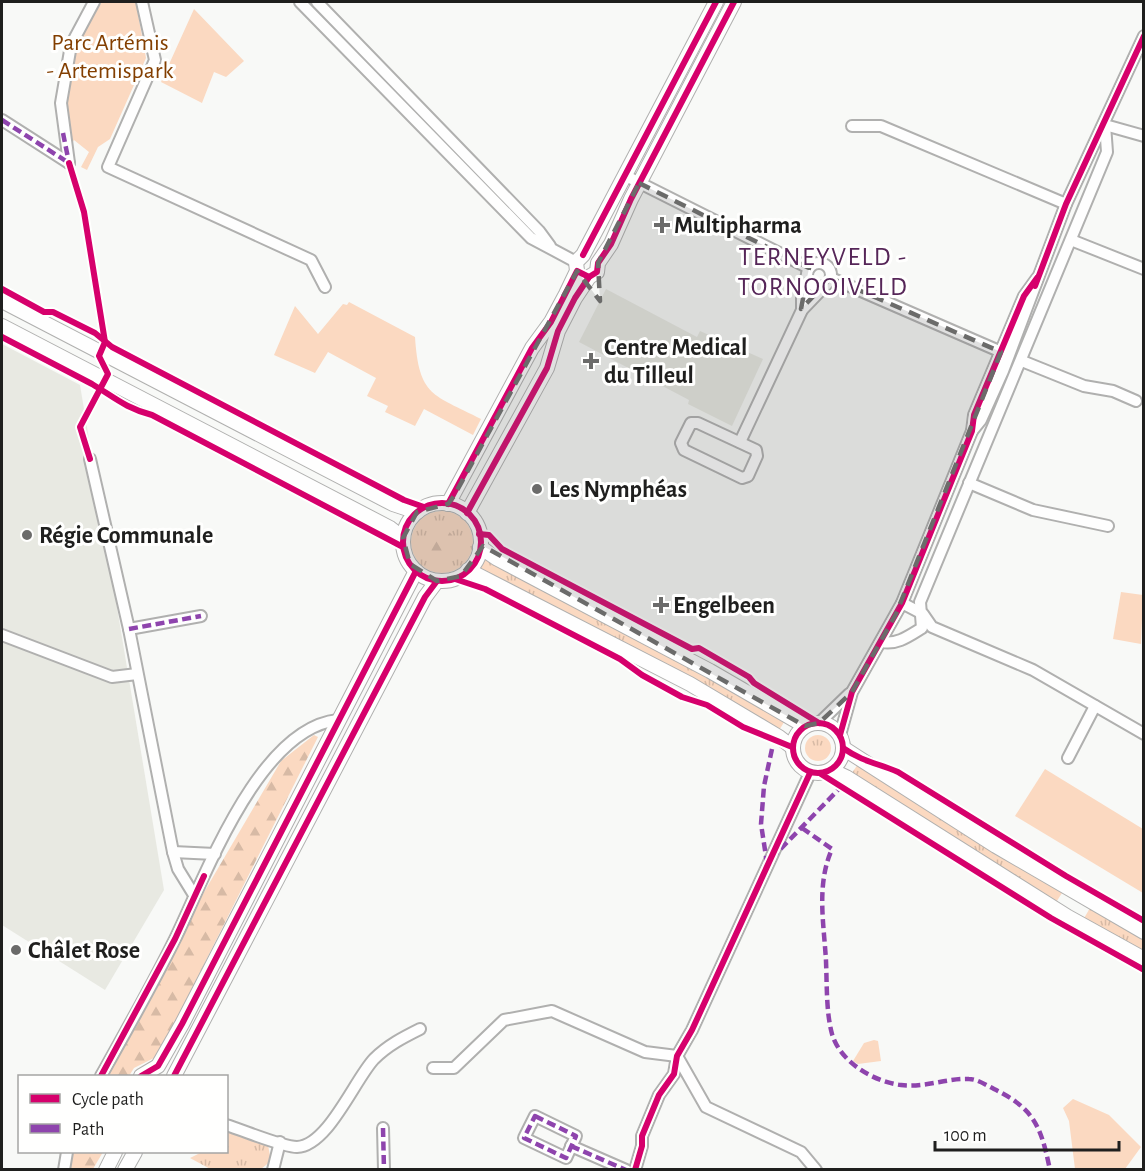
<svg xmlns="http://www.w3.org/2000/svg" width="1145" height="1171" font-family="'Alegreya Sans',sans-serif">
<defs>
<pattern id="grass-tufts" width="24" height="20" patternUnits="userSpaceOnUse" patternTransform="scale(1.5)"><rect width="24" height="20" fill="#fbd9c1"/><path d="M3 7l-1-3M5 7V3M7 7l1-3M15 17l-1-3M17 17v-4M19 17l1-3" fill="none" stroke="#d7baa5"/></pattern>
<pattern id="forest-firs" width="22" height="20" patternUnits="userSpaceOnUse" patternTransform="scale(1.5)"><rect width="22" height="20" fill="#fbd9c1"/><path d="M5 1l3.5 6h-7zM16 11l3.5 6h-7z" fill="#d7baa5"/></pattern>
</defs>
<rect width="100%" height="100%" fill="#f8f9f7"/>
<g fill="#e8e9e2">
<polygon points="606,289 697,337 700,331 763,359 732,426 688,404 689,400 579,342"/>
<polygon points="2,344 80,385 164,890 105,990 2,925"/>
</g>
<g fill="url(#grass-tufts)">
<circle cx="442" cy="542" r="31"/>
<polygon points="485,558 748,700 786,719 778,732 479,569"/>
<circle cx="818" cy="748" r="13"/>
<polygon points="858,764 1062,893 1055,904 850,776"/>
<polygon points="1090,908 1143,939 1143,955 1083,920"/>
<polygon points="227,1131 268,1145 271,1161 261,1169 212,1170 190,1158 202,1152 226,1152"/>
</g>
<g fill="url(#forest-firs)">
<circle cx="441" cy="542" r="13"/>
<polygon points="314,735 318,737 158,1056 134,1068 129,1076 107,1076 200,899 281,761"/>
<polygon points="72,1152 103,1152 93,1169 70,1169"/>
</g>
<g fill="#fbd9c1">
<path d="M102 2 136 3 146 58 110 139 98 147 87 170 81 167 89 152 74 140 69 148C64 99 70 41 102 2Z"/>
<polygon points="194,9 244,61 226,77 214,72 202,103 161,82"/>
<path d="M349 302 415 337C419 397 433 394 481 419L473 435 424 409 415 426 385 412 388 406 367 396 376 378 328 352 315 373 274 355 295 306 318 334 343 304 347 305Z"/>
<polygon points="1121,592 1143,595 1141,644 1113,639"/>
<polygon points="1045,769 1143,829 1143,893 1015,816"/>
<polygon points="874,1040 878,1041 881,1061 858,1064 853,1061 864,1043"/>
<polygon points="1073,1099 1109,1115 1141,1147 1125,1169 1075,1169 1069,1121 1063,1108"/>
</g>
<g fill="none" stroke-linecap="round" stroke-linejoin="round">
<defs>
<g id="minor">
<polyline points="142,2 155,60 108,167 311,260 325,287"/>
<polyline points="300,2 531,238 576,262"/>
<polyline points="317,2 539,231 550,246"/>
<polyline points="2,120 69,163"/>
<polyline points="1105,125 1144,136"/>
<polyline points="852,126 881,126 1066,204"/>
<polyline points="69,163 61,103 71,45 94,2"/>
<polyline points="626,176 809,268"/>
<polyline points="1071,240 1144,269"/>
<circle cx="819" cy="275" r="12"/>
<polyline points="831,278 1006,354"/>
<polyline points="802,310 802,289 807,275"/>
<polyline points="1022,361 1084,386 1113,391 1136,401"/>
<polygon points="691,423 698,423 756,450 757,456 748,476 742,478 684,450 681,443"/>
<polyline points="972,431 981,420 1003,371 1066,204 1144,36"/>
<polyline points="740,442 802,310 826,285"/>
<polyline points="90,459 129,629 173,852 178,869 194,895"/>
<polyline points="969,483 1033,510 1108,526"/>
<polyline points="902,603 923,614 932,627 1033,670 1144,734"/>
<polyline points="129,629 201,616"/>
<polyline points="2,635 112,677 137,674"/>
<path d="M882 642C897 645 909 636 922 628L920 602 1107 152 1105 125"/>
<polyline points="819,723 849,694"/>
<polyline points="840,735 852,692 902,603 972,431 974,415 1024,296 1037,278"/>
<polyline points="1068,758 1095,706"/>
<polyline points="173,852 215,854"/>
<polyline points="433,1068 454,1068 504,1020 552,1011 645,1052 677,1056 706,1107 801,1152 816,1170"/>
<path d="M101 1076C126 1031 152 986 175 939 206 875 259 728 338 720"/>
<polygon points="535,1116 576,1136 566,1158 524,1138"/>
<path d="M226 1125C243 1130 282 1147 297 1147 328 1146 355 1079 374 1059 388 1045 404 1037 420 1029"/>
<polyline points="383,1128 384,1170"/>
<polyline points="571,1146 626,1170"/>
<polyline points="64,1170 67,1152"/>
<polyline points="273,1170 280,1142"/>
<polyline points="635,1170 642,1146 642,1136 659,1095 674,1074 677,1056 692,1030 810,773"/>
</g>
<g id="tertiary">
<polyline points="2,301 393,504 417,512"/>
<polyline points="2,326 390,528 403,538"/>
<circle cx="442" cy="542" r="39"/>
<polyline points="448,504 532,348 551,322 566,294 577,271 576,262 583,255 716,2"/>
<polyline points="467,513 547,368 558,331 575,298 589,277 597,272 598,263 611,244 631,199 734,2"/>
<polyline points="480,547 496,558 710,671 805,726"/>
<polyline points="468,570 690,684 779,737 792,747"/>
<circle cx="818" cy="748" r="25"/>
<polyline points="843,748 996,846 1144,932"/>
<polyline points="831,770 846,777 1068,917 1144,959"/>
<polyline points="141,1076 158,1066 182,1024 416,571"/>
<polyline points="174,1076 425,597 437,581"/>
<polyline points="106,1170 115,1152"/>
<polyline points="125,1170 135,1152"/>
</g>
</defs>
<use href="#minor" stroke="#b0b0af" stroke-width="14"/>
<use href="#tertiary" stroke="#b0b0af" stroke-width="16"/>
<use href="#minor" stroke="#fefefe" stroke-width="10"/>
<use href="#tertiary" stroke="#fefefe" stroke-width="14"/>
<g stroke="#8e44ad" stroke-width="4.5" stroke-dasharray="9 4.5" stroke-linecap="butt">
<polyline points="2,120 69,163"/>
<polyline points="63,133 69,163"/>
<polyline points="129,629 201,616"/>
<polyline points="772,749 764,786 761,824 767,863 839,789"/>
<path d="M802 828 832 849C816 885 824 924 826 961 827 984 826 1012 832 1034 840 1062 874 1082 901 1085 924 1088 947 1078 969 1079 977 1079 986 1085 994 1089 1035 1109 1041 1127 1050 1170"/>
<polygon points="535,1116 576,1136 566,1158 524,1138"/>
<polyline points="383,1128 384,1170"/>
<polyline points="571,1146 626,1170"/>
</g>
<defs>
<g id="cycleway">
<polyline points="69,163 84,212 105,342 99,356 108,374 80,427 90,459"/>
<polyline points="583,255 716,2"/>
<polyline points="1035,286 1066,204 1144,36"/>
<polyline points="2,289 44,312 53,312 95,333 112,347 404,500 424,507"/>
<path d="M2 337 92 384C114 397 125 408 152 415L403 547"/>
<circle cx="442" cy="542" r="39"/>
<polyline points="448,504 532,348 551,322 577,271 589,277"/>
<polyline points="467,513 547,368 558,331 575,298 589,277 597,272 598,263 611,244 631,199 734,2"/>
<polyline points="479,534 489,535 502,549 692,649 699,648 749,677 754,683 819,723"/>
<polyline points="455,579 485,589 620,659 642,675 682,697 707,705 743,727 792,747"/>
<circle cx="818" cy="748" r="25"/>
<polyline points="840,735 852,692 902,603 972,431 974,415 1024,296 1037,278"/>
<path d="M843 748C863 762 877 763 898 772L1066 876 1144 921"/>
<polyline points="821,774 1051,918 1144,970"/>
<polyline points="101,1076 175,939 204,876"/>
<polyline points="141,1076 158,1066 182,1024 416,571"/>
<polyline points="174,1076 425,597 437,581"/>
<polyline points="635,1170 642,1146 642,1136 659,1095 674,1074 677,1056 692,1030 810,773"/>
</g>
</defs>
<use href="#cycleway" stroke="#fffffe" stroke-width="10"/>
<use href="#cycleway" stroke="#d6006c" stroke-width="6"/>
</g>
<path fill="#6b6b6a" fill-opacity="0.2" stroke="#6b6b6a" stroke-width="4.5" stroke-dasharray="12 8" stroke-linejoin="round" d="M639 183 809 268 801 309 831 278 1001 352 896 614 852 692 819 723 805 726 483 546 461 576 437 581 410 564 403 538 417 512 448 504 454 496 577 271 600 301 598 263Z"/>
<g fill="#6b6b6a" stroke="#fffffe" stroke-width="2">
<path d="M659 216h6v6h6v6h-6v6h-6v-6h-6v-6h6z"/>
<path d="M588 352h6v6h6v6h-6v6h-6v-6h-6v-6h6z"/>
<circle cx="537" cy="489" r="6"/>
<circle cx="27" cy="535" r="6"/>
<path d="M658 596h6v6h6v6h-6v6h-6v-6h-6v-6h6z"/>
<circle cx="16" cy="950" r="6"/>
</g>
<g text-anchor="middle" stroke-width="6" stroke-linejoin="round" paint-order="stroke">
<g font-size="24" fill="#833f01" stroke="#fffffe">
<text x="110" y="50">Parc Artémis<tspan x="110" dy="28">- Artemispark</tspan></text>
</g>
<g font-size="24" font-weight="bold" fill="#1f1f1e" stroke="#fffffe" text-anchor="start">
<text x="674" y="233">Multipharma</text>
<text x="604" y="355">Centre Medical<tspan x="604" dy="28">du Tilleul</tspan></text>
<text x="549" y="497">Les Nymphéas</text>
<text x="39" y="543">Régie Communale</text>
<text x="673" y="613">Engelbeen</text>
<text x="28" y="958">Châlet Rose</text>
</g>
<g font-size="26" letter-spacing="1.5" fill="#562658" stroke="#fffffe">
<text x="823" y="265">TERNEYVELD -<tspan x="823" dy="30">TORNOOIVELD</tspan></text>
</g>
</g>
<rect width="1145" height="1171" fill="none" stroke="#1f1f1e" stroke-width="6"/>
<rect x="18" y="1075" width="210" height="78" fill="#fffffe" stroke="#a5a5a4" stroke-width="1.5"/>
<rect x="30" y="1094" width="30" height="9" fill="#d6006c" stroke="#a5a5a4" stroke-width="1.5"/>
<text x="72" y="1105" font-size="18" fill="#1f1f1e">Cycle path</text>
<rect x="30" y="1124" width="30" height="9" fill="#8e44ad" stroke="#a5a5a4" stroke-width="1.5"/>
<text x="72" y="1135" font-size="18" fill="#1f1f1e">Path</text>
<path d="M935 1141v9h184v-9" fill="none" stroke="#1f1f1e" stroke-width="3"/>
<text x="944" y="1141" font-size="18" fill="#1f1f1e" stroke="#fffffe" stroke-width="4.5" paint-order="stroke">100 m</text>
</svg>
